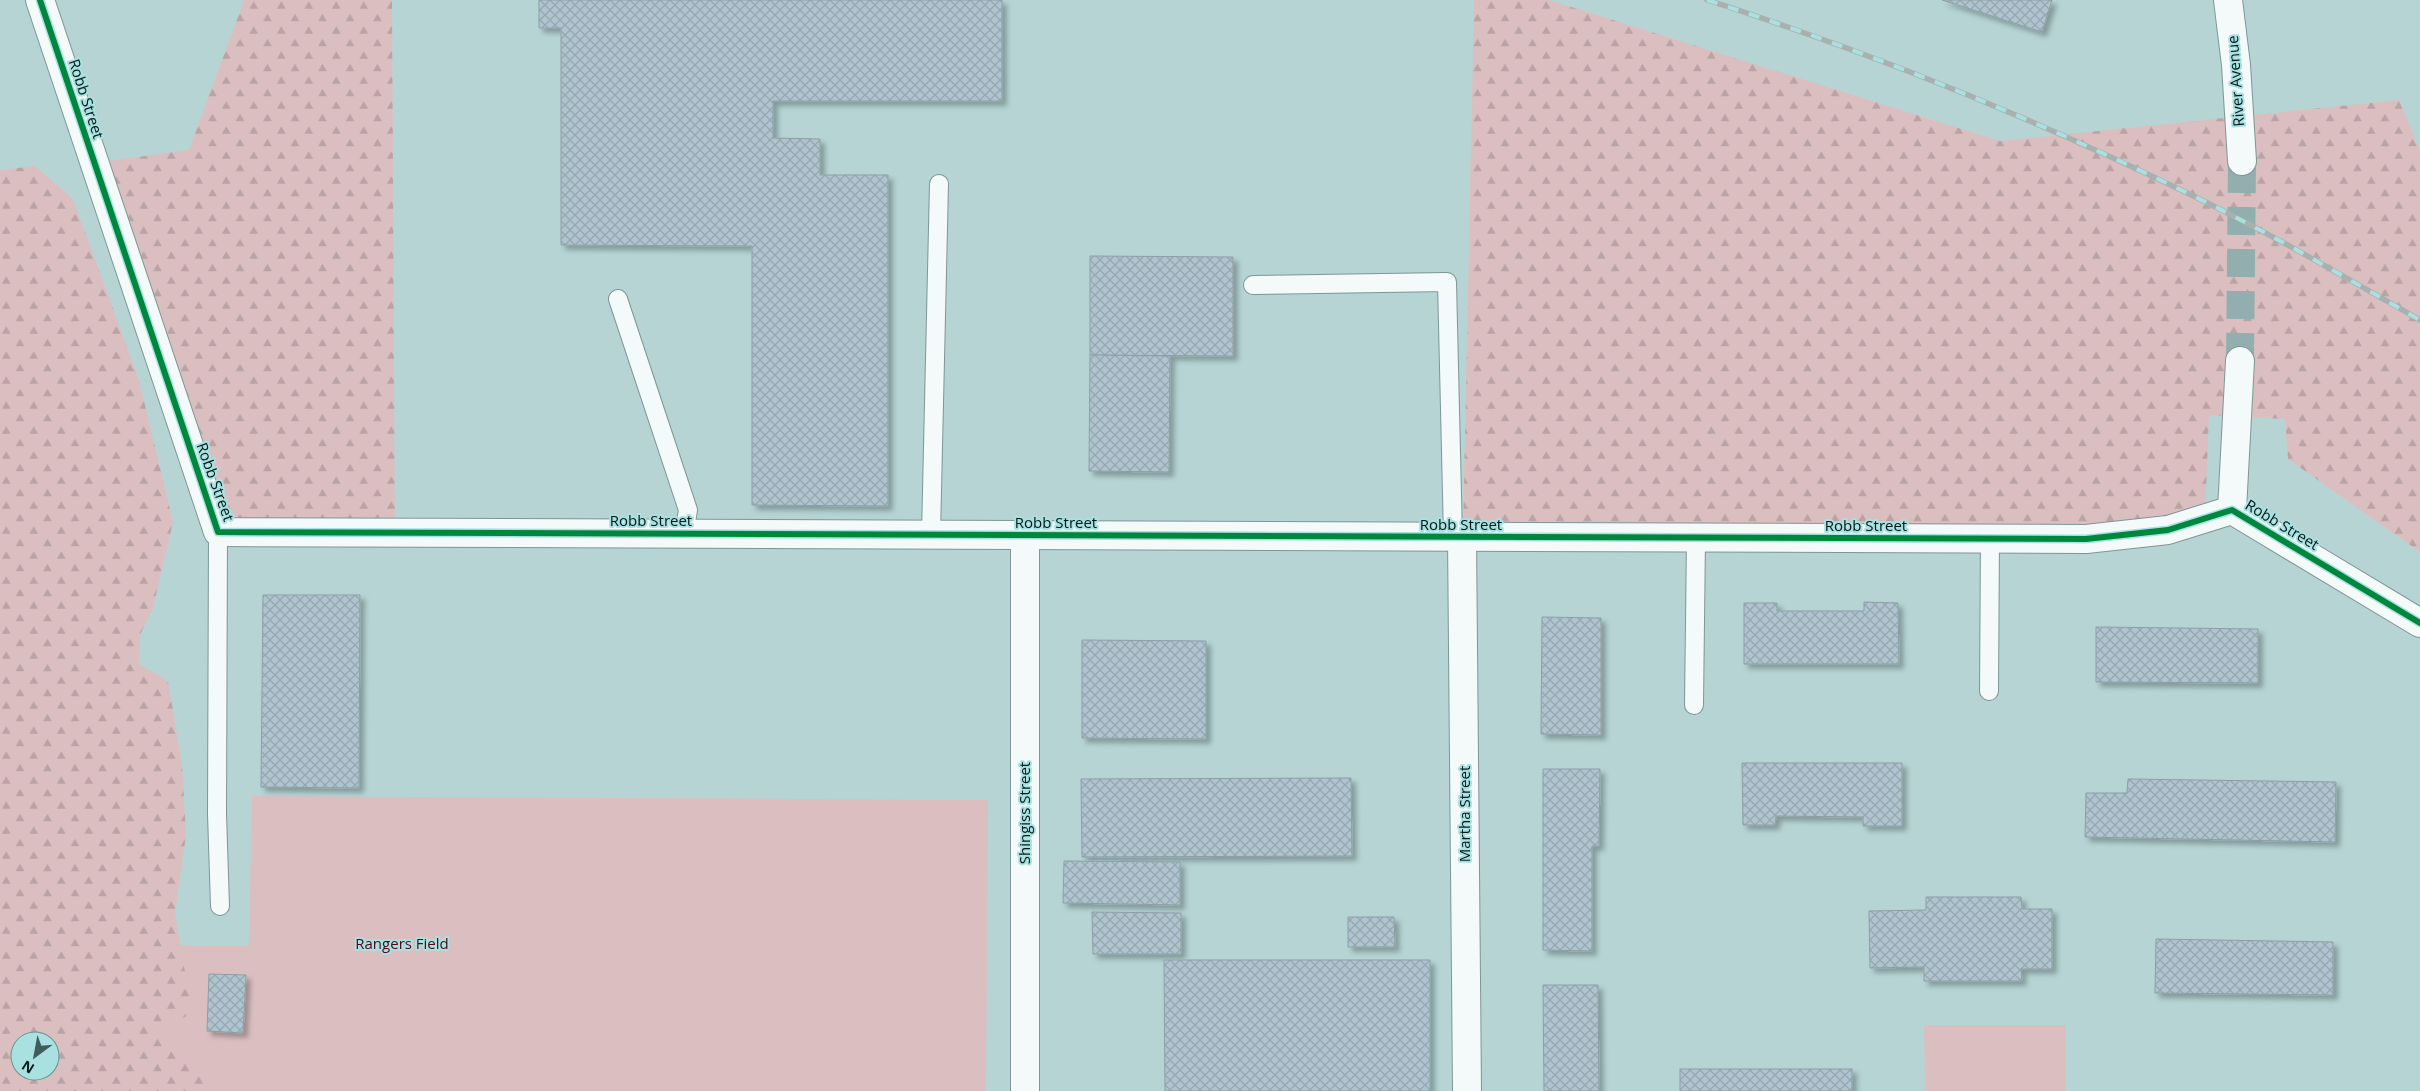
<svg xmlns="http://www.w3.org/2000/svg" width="2420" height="1091" font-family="'Open Sans',sans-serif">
<defs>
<pattern id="forest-firs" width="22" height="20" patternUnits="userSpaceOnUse" patternTransform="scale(1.25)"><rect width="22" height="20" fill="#dbbfc0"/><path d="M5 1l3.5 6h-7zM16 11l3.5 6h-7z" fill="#baa3a4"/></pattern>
<pattern id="building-cross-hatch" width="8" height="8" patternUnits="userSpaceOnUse" patternTransform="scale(1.25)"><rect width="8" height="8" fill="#afc4cf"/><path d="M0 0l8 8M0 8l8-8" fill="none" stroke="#95a8b1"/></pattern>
<filter id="shadow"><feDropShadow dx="4.5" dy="4.5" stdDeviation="2.5" flood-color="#0004"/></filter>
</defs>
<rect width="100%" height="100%" fill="#b6d4d4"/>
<g fill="#dbbfc0">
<polygon points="252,796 988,800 986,1091 84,1091 83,944 249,946"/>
<polygon points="1924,1025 2066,1025 2066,1091 1925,1091"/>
</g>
<g fill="url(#forest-firs)" fill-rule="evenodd">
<polygon points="244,0 392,0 395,529 222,527 100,162 189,150"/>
<polygon points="1474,0 1549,0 2000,141 2399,100 2420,151 2420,552 2288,459 2285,419 2209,415 2205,517 2168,529 1463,534"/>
<path d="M35 166 73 199 139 380 173 522 153 608 140 635 139 664 168 681 182 764 186 835 175 913 192 1013 170 1025 163 1044 201 1072 210 1091H0V170ZM20 1041H50V1071H20Z"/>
</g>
<g fill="url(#building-cross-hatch)" stroke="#8c9fa5" filter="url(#shadow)">
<polygon points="539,0 1002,0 1002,101 773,101 773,138 820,139 820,175 888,175 888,506 752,505 752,246 561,245 561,28 539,28"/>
<polygon points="1942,0 2052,0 2042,32"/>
<polygon points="1090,256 1233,257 1233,356 1090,355"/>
<polygon points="1090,355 1170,356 1169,472 1089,471"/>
<polygon points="263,595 360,595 359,788 261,787"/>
<polygon points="1864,602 1898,603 1899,664 1744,664 1744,603 1777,603 1777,611 1864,611"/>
<polygon points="1542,617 1601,618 1601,735 1541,734"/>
<polygon points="2096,627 2258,629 2258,683 2096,682"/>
<polygon points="1082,640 1206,641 1206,739 1082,738"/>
<polygon points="1742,763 1902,763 1902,826 1863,826 1863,817 1776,816 1775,825 1743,825"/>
<polygon points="1543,769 1600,769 1599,846 1592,846 1592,951 1543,950"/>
<polygon points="1351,778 1352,856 1082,857 1081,779"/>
<polygon points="2128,779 2336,782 2335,842 2085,837 2086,793 2127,793"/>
<polygon points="1064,861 1180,862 1180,905 1063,903"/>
<polygon points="1926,897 2021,897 2022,909 2052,909 2052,969 2021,969 2022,981 1924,981 1924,967 1870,968 1869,911 1926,910"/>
<polygon points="1092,912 1181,913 1181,954 1093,954"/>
<polygon points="1348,917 1394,917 1395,947 1348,947"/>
<polygon points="2156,939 2333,942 2333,995 2155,993"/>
<polygon points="1164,960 1430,960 1430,1091 1165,1091"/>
<polygon points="209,974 246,975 243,1033 207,1031"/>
<polygon points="1543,985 1598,985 1599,1091 1544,1091"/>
<rect x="1680" y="1069" width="172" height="22"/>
</g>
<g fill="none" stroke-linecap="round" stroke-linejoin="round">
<polyline stroke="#92aeae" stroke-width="28" stroke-dasharray="28 14" stroke-linecap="butt" points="2240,361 2242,161"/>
<defs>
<g id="service">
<polyline points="1253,285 1447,282 1453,537"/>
<polyline points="618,299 688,510 684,534"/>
<polyline points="218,532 217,814 220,906"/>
<polyline points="931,535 939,184"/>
<polyline points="1989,691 1990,539"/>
<polyline points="1694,705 1696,538"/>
</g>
<g id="minor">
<polyline points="40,0 218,532 2086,539 2168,530 2232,510"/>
<polyline points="1025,535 1025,1091"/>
<polyline points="1462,537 1467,1091"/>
</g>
<g id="tertiary">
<polyline points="2228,0 2236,65 2242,161"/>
<polyline points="2240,361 2232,510 2420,623"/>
</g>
</defs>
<use href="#service" stroke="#7e9696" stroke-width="20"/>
<use href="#minor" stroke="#7e9696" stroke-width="30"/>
<use href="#tertiary" stroke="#7e9696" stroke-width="30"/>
<use href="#service" stroke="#f4f9f9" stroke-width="18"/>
<use href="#minor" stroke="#f4f9f9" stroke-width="28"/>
<use href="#tertiary" stroke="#f4f9f9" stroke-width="28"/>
<defs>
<path id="rail" d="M1707 0C1869 52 2028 116 2181 190 2263 229 2341 275 2420 320"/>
</defs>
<use href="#rail" stroke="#a9b0b0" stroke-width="5.5"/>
<use href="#rail" stroke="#a9e1e1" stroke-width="4" stroke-dasharray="11" stroke-linecap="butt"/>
<defs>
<polyline id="cycleway" points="40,0 218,532 2086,539 2168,530 2232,510 2420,623"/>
</defs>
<use href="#cycleway" stroke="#a9e1e1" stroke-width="9"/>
<use href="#cycleway" stroke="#00873e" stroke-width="6"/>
</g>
<g text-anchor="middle" stroke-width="4" stroke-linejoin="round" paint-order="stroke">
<g font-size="15" fill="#021818" stroke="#a9e1e1">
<text transform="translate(2236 81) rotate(-94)" y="5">River Avenue</text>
<text transform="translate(86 99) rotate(72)" y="5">Robb Street</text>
<text transform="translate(215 482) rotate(70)" y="5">Robb Street</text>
<text x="651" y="526">Robb Street</text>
<text x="1056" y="528">Robb Street</text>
<text x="1461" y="530">Robb Street</text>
<text transform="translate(2282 525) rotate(31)" y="5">Robb Street</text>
<text x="1866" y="531">Robb Street</text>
<text transform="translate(1025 813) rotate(-90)" y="5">Shingiss Street</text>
<text transform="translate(1465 814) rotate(-90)" y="5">Martha Street</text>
</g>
<g font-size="15" fill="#530416" stroke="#a9e1e1">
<text x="402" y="949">Rangers Field</text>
</g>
</g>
<g transform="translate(35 1056) rotate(212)"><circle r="24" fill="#a9e1e1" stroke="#669191"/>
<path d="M0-4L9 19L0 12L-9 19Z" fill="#415a5a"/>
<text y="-8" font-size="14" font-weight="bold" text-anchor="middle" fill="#021818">N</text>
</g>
</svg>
